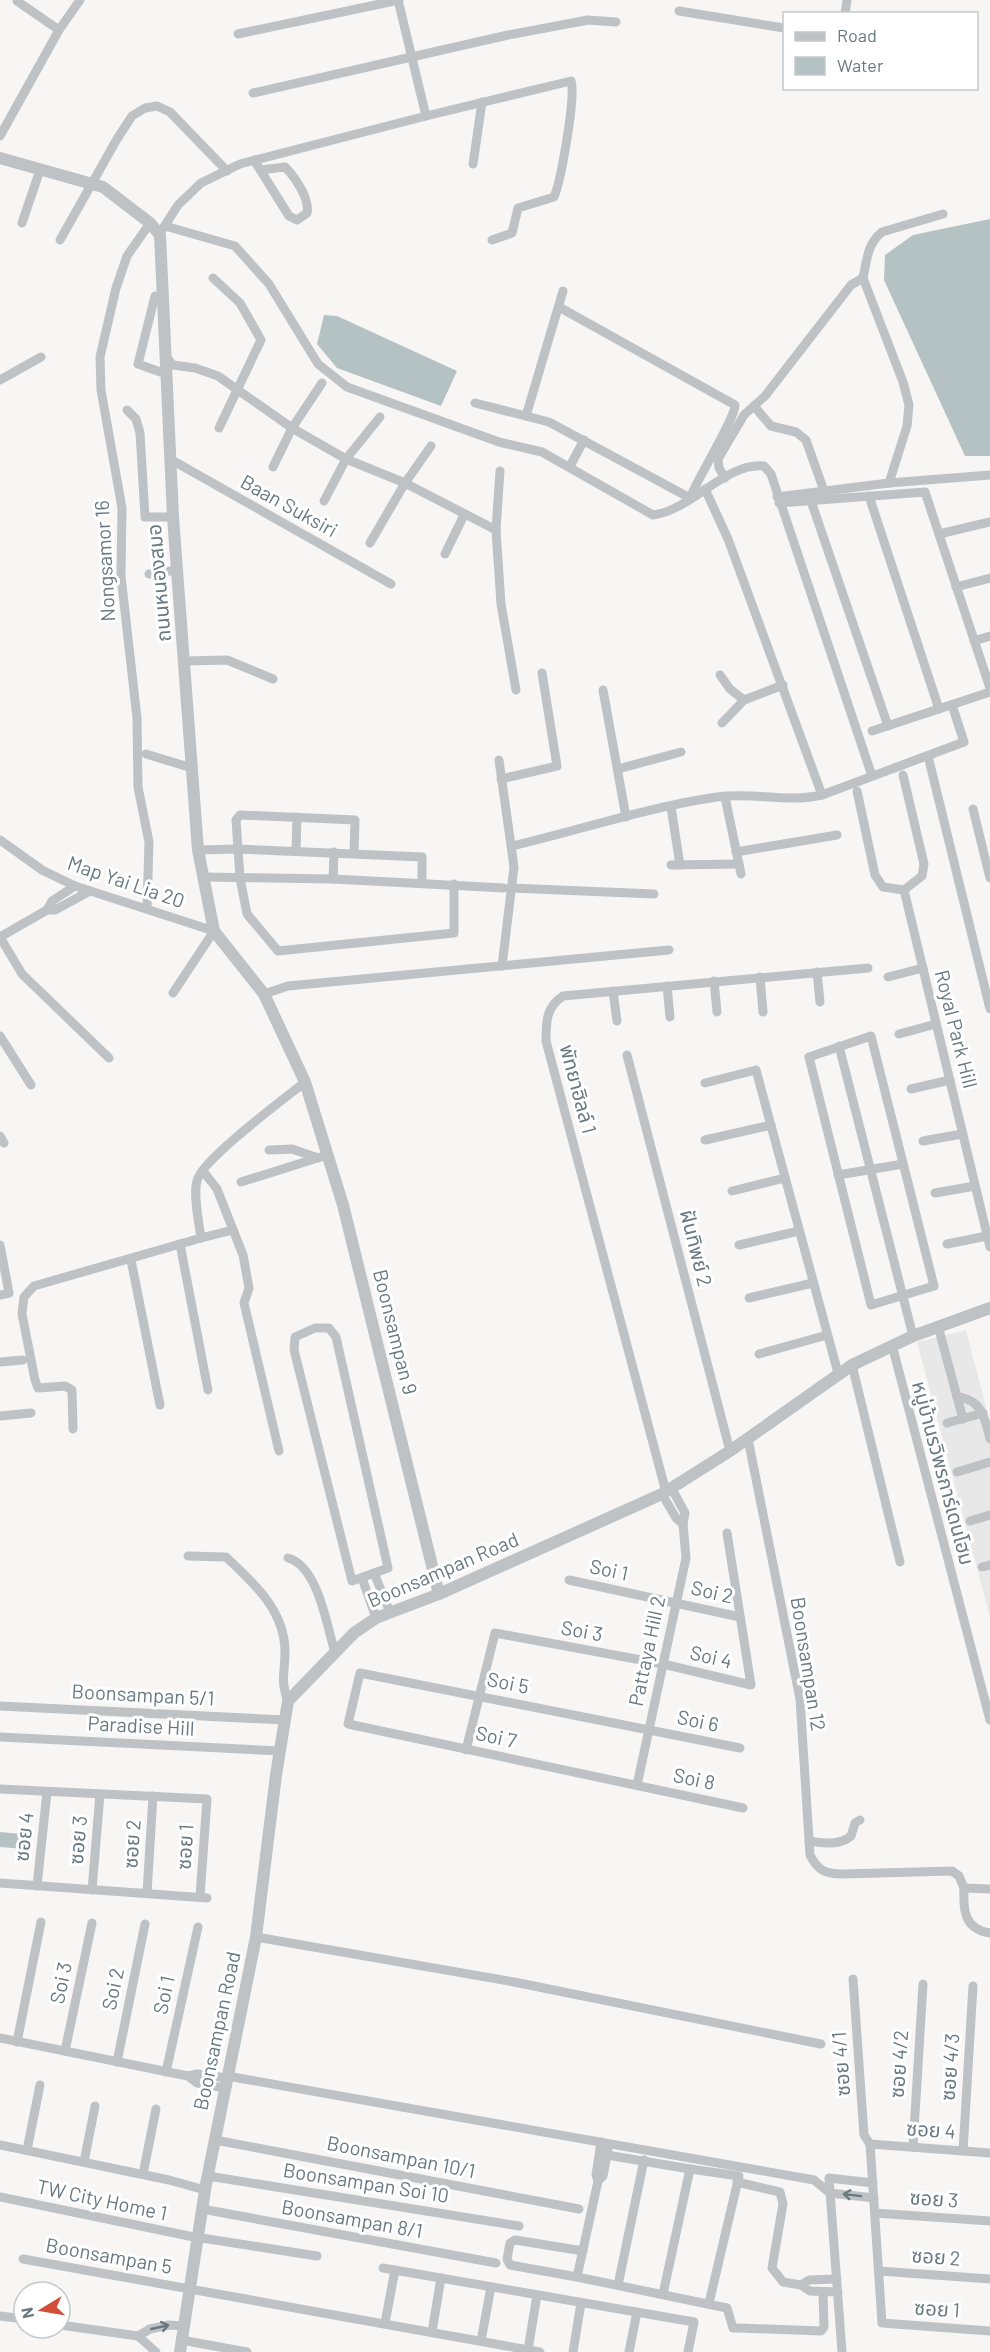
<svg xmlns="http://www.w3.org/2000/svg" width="990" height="2352" font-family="Barlow,'Noto Sans Thai',sans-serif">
<rect width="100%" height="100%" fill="#f7f6f4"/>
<polygon fill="#e7e8e7" points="966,1330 990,1423 990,1617 917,1342"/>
<g fill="#b5c2c4">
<polygon points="990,219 990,456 965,456 884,280 885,255 913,235"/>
<polygon points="324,315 337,316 457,371 441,406 337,368 317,344"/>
<polygon points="26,1831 30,1836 26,1838 25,1849 0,1847 0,1832 22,1834"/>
</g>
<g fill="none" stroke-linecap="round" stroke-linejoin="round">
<g stroke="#bec2c5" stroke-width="9">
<polyline points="17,1 59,30"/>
<polyline points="679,11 784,28"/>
<polyline points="845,14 847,0"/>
<polyline points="238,34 399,0"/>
<polyline points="253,93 508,35 588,20 616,22"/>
<path d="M426 116 571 81C576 96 561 181 554 197L518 208 512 233 492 240"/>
<polyline points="0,136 59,30 80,0"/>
<path d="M254 160 289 216 297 220 307 213C310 199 295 177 285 167L260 170"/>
<polyline points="473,164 482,102"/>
<polyline points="22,223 40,170"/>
<path d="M165 226 235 246 269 284 318 364 347 387 499 442 542 452 653 515C690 511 726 462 764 466L771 474 872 776"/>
<polyline points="162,230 178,205 201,183 240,164 426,116 398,0"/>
<polyline points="60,240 117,139 132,116 145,108 157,106 170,112 227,171"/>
<polyline points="213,278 240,303 261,340 219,428"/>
<path d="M863 278C867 260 867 244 882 232L943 214"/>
<polyline points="155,296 138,364 166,374"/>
<polyline points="165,355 173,365 195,368 218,376 292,428 346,459 405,483 496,530"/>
<polyline points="0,380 41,357"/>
<path d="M475 403 549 422 690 498C697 479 736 417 735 405L559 307"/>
<polyline points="754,406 771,426 796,432 806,440 824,491"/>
<polyline points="127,410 136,419 140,433 145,517 173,517"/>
<polyline points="526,416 563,291"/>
<polyline points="170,459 391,584"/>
<polyline points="570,466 584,440"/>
<polyline points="273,467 292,428 322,383"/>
<polyline points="500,471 496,530 501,604 516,690"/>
<polyline points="725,478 719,468 718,459 744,415 765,396 851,285 863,278 903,382 909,405 907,426 889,483"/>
<polyline points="705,489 728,539 822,795"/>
<polyline points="869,496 939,709"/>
<polyline points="777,497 889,483 990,475"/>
<polyline points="324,501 346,459 380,417"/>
<polyline points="811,501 888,726"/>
<polyline points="779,503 925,492 990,688"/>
<polyline points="939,534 990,522"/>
<polyline points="370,543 405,483 431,446"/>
<polyline points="445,554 464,515"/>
<polyline points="149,574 177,570"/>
<polyline points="956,587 990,578"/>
<polyline points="974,641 990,636"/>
<polyline points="186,661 227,660 273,679"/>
<polyline points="720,675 730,689 744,700"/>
<polyline points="603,690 626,817"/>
<polyline points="722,723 744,700 783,685"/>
<polyline points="872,731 990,692"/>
<polyline points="146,754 192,768"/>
<polyline points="928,756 990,1009"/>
<polyline points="499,760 514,867 502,966"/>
<polyline points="618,769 681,752"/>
<polyline points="501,779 557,766 542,673"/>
<polyline points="857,791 875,875 883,887 904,890 922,876 924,864 903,775"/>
<polyline points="725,797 741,874"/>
<polyline points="671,807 680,865"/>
<polyline points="973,809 990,878"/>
<polyline points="0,840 42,870 75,886 214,931 173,993"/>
<path d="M512 846C580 830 648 807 717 797 752 792 787 803 822 795L964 742 952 705"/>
<polyline points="198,850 237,849 422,857 422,883"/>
<polyline points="296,851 297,817"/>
<polyline points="736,852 837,835"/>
<polyline points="354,853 355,820 240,815 236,820 240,878 247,914 278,951 454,933 454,884"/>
<polyline points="671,865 739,864"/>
<polyline points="202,877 333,879 504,888"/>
<polyline points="333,879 334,852"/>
<polyline points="75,886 52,901 47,910 55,910 90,891"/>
<polyline points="511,888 654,894"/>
<polyline points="904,890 990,1247"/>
<polyline points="147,908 149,842 138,787 137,718 121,576 122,508 101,390 100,357 116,288 127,256 150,223"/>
<polyline points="47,910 0,937 22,974 109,1058"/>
<polyline points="817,972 820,1002"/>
<polyline points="760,977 763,1012"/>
<polyline points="888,977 923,968"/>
<polyline points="714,981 717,1012"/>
<polyline points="667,986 670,1017"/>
<polyline points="613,991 617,1021"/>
<polyline points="264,994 288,986 669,950"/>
<polyline points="899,1034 936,1024"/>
<polyline points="0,1036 31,1085"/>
<polygon points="871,1036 934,1286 871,1305 809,1057"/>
<polyline points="839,1046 913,1336"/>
<polyline points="627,1055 730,1451"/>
<polyline points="705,1083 756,1070 838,1373"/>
<polyline points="911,1089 950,1080"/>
<polyline points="0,1136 4,1143"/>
<polyline points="705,1140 771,1125"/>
<polyline points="923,1141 962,1134"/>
<polyline points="269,1150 292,1149 318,1158"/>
<polyline points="203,1171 217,1189 243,1255 249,1288 244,1303 279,1451"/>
<polyline points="838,1175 903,1164"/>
<polyline points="241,1182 327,1155"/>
<polyline points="732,1191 785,1178"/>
<polyline points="935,1193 975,1186"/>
<polyline points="201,1238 233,1230"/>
<polyline points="180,1244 208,1390"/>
<polyline points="947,1244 987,1236"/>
<polyline points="0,1245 9,1293 0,1295"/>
<polyline points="739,1245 799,1231"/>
<polyline points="131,1260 160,1405"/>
<polyline points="749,1298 813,1283"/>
<polyline points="938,1326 963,1419"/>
<polygon points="315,1328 329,1328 336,1337 388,1568 352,1581 294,1350 295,1337"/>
<polyline points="892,1345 990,1720"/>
<polyline points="759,1354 827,1335"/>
<polyline points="0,1362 23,1360"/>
<polyline points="852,1365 900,1562"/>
<path d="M957 1397C982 1399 985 1419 990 1439"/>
<polyline points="0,1416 31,1413"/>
<polyline points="947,1423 983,1413"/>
<path d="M73 1429 72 1390 65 1386 38 1388 35 1380 22 1314 24 1297 34 1286 201 1238C199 1223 192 1191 198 1178 206 1157 284 1099 305 1082"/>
<path d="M748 1439 800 1699 810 1855C818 1871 826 1874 843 1874L952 1871 959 1876 964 1888 990 1889"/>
<polyline points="957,1472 990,1462"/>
<path d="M666 1492 546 1041C546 1022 546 1007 563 996L868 968"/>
<polyline points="662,1494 676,1518 683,1524 685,1513 672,1489"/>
<polyline points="970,1521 990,1515"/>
<path d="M188 1556 226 1557C254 1583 285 1611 285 1652 285 1672 280 1681 288 1701"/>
<path d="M288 1558C318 1566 327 1626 335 1653"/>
<polyline points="982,1567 990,1565"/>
<polyline points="374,1573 390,1612"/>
<polyline points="362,1578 376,1618"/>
<polyline points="569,1580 740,1617"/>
<polyline points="0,1706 284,1720"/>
<polyline points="0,1737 280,1751"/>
<polyline points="740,1748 360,1673 348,1724 743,1808"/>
<polyline points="466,1750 495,1633 663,1664 751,1685 727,1533"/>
<polyline points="637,1785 686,1558 683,1524"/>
<polyline points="0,1789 207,1799 200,1897"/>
<path d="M809 1841C824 1843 839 1846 851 1836L855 1823 860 1820"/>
<polyline points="0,1883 207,1898"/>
<polyline points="37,1886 47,1792"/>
<path d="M964 1888C963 1910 964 1929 990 1933"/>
<polyline points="92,1890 100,1794"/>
<polyline points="147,1893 153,1796"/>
<polyline points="256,1937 514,1982 821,2044"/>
<polyline points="853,1979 864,2135 870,2144"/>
<polyline points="0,2038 188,2076 198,2074 227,2078"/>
<polyline points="17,2042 41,1922"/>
<polyline points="65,2051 92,1923"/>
<polyline points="117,2062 145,1924"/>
<polyline points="166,2072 198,1927"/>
<polyline points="188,2076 197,2083 225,2088"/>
<polyline points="227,2076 814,2180 830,2193 874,2198"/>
<polyline points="215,2140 579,2209"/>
<polyline points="601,2142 596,2175 598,2181 577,2277 727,2308 733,2328 739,2328 821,2331 824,2327 823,2292"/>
<polyline points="870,2144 882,2323 990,2331"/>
<polyline points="870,2144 990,2153"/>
<polyline points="0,2145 169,2180 205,2190"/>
<polyline points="913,2147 923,1984"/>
<polyline points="27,2150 40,2085"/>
<polyline points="963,2151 973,1986"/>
<polyline points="607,2155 690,2169 663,2294"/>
<polyline points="84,2162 95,2106"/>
<polyline points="690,2169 739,2176 709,2303"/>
<polyline points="143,2174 156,2109"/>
<polyline points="208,2176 519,2226"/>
<polyline points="598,2181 603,2176 608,2150"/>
<polyline points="737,2182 780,2192 783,2204 772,2268 783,2282 801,2285"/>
<polyline points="0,2197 189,2236 317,2256"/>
<polyline points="202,2209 496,2263"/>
<polyline points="875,2213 990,2221"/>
<polyline points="23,2259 540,2352"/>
<polyline points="383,2268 694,2322 688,2352"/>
<polyline points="879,2271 990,2279"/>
<polyline points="577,2277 510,2265 507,2259 510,2243 515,2240 583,2251"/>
<polyline points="837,2279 809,2280 801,2285 810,2291 838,2292"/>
<polyline points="618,2285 644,2160"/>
<polyline points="0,2316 24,2319"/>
<polyline points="385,2323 395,2270"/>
<polyline points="60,2325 138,2336 150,2329 169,2325 183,2326"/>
<polyline points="432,2332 441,2278"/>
<polyline points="138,2336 156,2352"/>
<polyline points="181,2340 247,2352"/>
<polyline points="481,2341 491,2287"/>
<polyline points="528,2350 537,2295"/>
<polyline points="573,2352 581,2303"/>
<polyline points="629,2352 637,2312"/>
<polyline points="842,2352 829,2178 873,2183"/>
</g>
<g stroke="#bec2c5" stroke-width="12">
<polyline points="0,158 103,187 150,223 160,235 173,517 198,850 214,931 264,994 305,1082 343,1205 439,1594"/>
<polyline points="180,2352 206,2184 256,1937 276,1775 288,1701 354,1633 376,1618 439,1594 662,1494 730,1451 852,1365 913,1336 990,1308"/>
</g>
</g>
<defs><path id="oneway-shaft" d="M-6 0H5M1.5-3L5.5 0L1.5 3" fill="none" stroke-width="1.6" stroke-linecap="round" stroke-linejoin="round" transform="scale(1.5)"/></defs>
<g stroke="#697982">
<use href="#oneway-shaft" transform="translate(852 2195) rotate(-173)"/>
<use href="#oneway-shaft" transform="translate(160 2327) rotate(-13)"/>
</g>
<g text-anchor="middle" stroke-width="6" stroke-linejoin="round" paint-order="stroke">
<g font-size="20" fill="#697982" stroke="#fff">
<text transform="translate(289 506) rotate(29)" y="7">Baan Suksiri</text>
<text transform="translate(105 561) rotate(-93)" y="7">Nongsamor 16</text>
<text transform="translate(159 583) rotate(-95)" y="7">ถนนหนองสมอ</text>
<text transform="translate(126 882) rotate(19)" y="7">Map Yai Lia 20</text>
<text transform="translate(956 1029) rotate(76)" y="7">Royal Park Hill</text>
<text transform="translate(578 1089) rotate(75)" y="7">พัทยาฮิลล์ 1</text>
<text transform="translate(696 1248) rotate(76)" y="7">ฝันทิพย์ 2</text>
<text transform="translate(395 1332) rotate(76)" y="7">Boonsampan 9</text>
<text transform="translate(943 1473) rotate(75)" y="7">หมู่บ้านรวิพรการ์เดนโฮม</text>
<text transform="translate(443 1570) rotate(-23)" y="7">Boonsampan Road</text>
<text transform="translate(609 1570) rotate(12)" y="7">Soi 1</text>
<text transform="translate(712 1592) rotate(13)" y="7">Soi 2</text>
<text transform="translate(582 1631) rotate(10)" y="7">Soi 3</text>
<text transform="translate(647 1651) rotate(-78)" y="7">Pattaya Hill 2</text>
<text transform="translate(711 1657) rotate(13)" y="7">Soi 4</text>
<text transform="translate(808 1664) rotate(81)" y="7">Boonsampan 12</text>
<text transform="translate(508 1683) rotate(11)" y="7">Soi 5</text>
<text transform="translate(143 1695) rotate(3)" y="7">Boonsampan 5/1</text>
<text transform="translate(698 1721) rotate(12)" y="7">Soi 6</text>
<text transform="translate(141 1726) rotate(3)" y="7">Paradise Hill</text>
<text transform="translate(496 1737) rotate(12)" y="7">Soi 7</text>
<text transform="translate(694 1779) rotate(12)" y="7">Soi 8</text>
<text transform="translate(24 1837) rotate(-84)" y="7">ซอย 4</text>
<text transform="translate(78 1840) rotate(-85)" y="7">ซอย 3</text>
<text transform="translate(132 1844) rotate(-86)" y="7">ซอย 2</text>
<text transform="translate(185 1847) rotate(-86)" y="7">ซอย 1</text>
<text transform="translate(61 1983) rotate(-78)" y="7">Soi 3</text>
<text transform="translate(113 1989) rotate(-78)" y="7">Soi 2</text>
<text transform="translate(164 1995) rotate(-78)" y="7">Soi 1</text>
<text transform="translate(217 2031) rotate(-78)" y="7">Boonsampan Road</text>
<text transform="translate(841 2064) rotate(-94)" y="7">ซอย 4/1</text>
<text transform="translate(899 2064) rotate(-86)" y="7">ซอย 4/2</text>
<text transform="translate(950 2067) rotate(-86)" y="7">ซอย 4/3</text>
<text transform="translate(931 2130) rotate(4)" y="7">ซอย 4</text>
<text transform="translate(401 2157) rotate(11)" y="7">Boonsampan 10/1</text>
<text transform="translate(366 2183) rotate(9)" y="7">Boonsampan Soi 10</text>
<text transform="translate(934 2199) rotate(4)" y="7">ซอย 3</text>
<text transform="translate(102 2200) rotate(12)" y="7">TW City Home 1</text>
<text transform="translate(352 2219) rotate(10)" y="7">Boonsampan 8/1</text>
<text transform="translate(109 2256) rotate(10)" y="7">Boonsampan 5</text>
<text transform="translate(936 2257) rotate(4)" y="7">ซอย 2</text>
<text transform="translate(937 2309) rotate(4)" y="7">ซอย 1</text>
</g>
</g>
<rect x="783" y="12" width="195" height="78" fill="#ffffff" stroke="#c3c9cd" stroke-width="1.5"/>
<rect x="795" y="32" width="30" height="9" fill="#bec2c5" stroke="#c3c9cd" stroke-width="1.5"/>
<text x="837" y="42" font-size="18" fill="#697982">Road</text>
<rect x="795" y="57" width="30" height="18" fill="#b5c2c4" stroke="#c3c9cd" stroke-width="1.5"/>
<text x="837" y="72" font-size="18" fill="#697982">Water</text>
<g transform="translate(42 2310) rotate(259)"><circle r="28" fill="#ffffff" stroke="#c3c9cd" stroke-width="1.5"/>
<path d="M0-4.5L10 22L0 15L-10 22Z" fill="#d24e38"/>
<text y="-9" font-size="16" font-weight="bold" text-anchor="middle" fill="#697982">N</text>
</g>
</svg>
